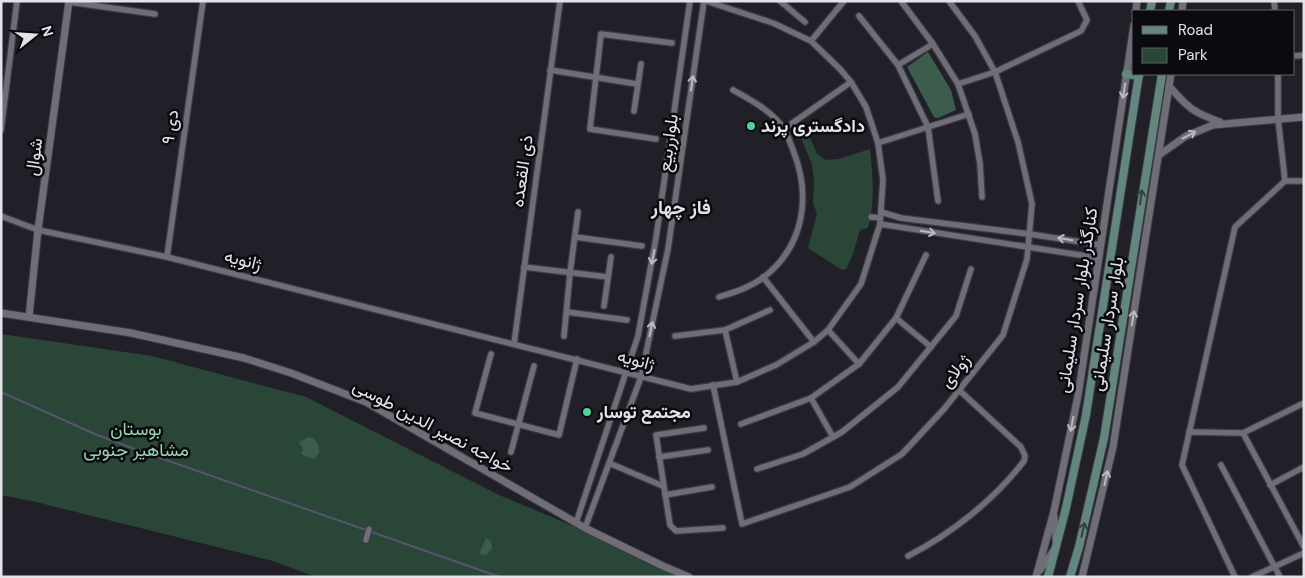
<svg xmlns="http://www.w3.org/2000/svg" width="1305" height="578" font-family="'DM Sans',Vazirmatn,sans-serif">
<rect width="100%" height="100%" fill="#212029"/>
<g fill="#294637">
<path d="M803 130 807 131 817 154 826 160 839 159 870 149C873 175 875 203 868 228L860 230 853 254 846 269 842 270 808 248 817 213 813 204 814 181 812 165 800 135Z"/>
<polygon points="1,334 152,356 306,397 499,495 695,577 316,577 273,561 36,502 1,495"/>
</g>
<g fill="#3c5d4b">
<polygon points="928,52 951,90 956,110 938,118 934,117 907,67"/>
<path d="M308 437C317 438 320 445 319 453L314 459 301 454 303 449 299 442Z"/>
<polygon points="486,538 491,541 492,549 486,555 479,554"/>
</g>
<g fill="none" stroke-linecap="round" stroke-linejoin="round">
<polyline stroke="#575371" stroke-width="2" points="1,392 97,435 129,447 500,577"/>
<defs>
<g id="minor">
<polyline points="780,1 805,22"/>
<polyline points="901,1 933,44 958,84"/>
<polyline points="1274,1 1275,11"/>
<polyline points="69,2 155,14"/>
<polyline points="859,16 898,65 928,127 938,201"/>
<polyline points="811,41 844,1"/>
<polyline points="1294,56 1304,55"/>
<polyline points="898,65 933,44"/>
<polyline points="550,70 637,84"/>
<polyline points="1278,74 1278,118 1285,181"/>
<polyline points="634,111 641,64"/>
<polyline points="784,129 851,82"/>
<polyline points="1,130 17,1"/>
<polyline points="656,139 590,129 601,34 672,43"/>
<polyline points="878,143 969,114"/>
<polyline points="982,197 980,164 975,134 958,84 995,72 1081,31 1087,20 1078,1"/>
<polyline points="881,212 901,218 1029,234 1101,245"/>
<polyline points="1,216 38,230 167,257 691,389 737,382 776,365 814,342 828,330 861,284 880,224 883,180 878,143 866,107 851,82 840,69 811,41 773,23 706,1"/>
<polyline points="871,217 880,218"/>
<polyline points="880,224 1099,258"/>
<polyline points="575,237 642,246"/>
<polyline points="167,257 203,1"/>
<polyline points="524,267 608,277"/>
<polyline points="763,277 814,342"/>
<path d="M719 297C735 292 751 287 764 277 805 245 811 195 793 150 790 143 788 135 784 129 772 111 751 100 733 90"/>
<polyline points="604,306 611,257"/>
<polyline points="567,312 627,320"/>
<polyline points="896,318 931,347"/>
<polyline points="725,330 737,382"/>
<polyline points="828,330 859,364"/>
<polyline points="564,336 570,273 578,212"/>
<polyline points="675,336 725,330 770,310"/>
<polyline points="514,344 560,1"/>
<polyline points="491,354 475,413 559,435 577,359"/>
<polyline points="713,385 742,524 850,487 902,454 944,409 1003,335 1027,259 1032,204 1018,142 995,72 975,36 949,1"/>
<polyline points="811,398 833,437"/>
<polyline points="741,424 811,398 859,364 896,318 926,255"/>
<polyline points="704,428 656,435 670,525 676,531 723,528"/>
<polyline points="1189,432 1243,433 1304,403"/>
<polyline points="1243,433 1304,547"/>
<polyline points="511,452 534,366"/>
<polyline points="659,457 708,450"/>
<polyline points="609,463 663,486"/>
<polyline points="1221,465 1280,577"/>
<polyline points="757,469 803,454 842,432 898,387 956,316 971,269"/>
<polyline points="1270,485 1304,467"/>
<polyline points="665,495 712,487"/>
<polyline points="576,523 638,336 656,238 690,1"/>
<polyline points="585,528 641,377 668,249 704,1"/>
<polyline points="366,540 369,529"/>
<path d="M908 556C951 534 994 500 1024 461L1025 456 1021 447 959 390"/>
<polyline points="1235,577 1182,465 1235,227 1285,181 1304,181"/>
<polyline points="1252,577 1304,553"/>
</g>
<g id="tertiary">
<polyline points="1136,11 1137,1"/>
<polyline points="1182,11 1183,1"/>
<path d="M1169 86C1187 107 1194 113 1220 122"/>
<polyline points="1159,155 1186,136 1213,125 1304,117"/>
<polyline points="1,313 131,333 244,358 291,373 366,402 587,529 665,567 689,577"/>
<polyline points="29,317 38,230 69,1"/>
<polyline points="1054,516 1056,541"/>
<polyline points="1040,570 1054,550"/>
<polyline points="1036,577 1054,511 1078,396 1134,25"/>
<polyline points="1082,577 1113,447 1171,74"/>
</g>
<g id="secondary">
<polyline points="1150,11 1152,1"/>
<polyline points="1169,11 1171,1"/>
<polyline points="1126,74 1139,76"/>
<polyline points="1048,577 1066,508 1086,415 1139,74"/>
<polyline points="1070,577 1079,547 1104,438 1162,74"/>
</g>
</defs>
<use href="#minor" stroke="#3b3a41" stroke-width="8"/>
<use href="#tertiary" stroke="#3b3a41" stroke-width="9"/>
<use href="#secondary" stroke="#3b3a41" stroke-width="10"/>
<use href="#minor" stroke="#6e6d78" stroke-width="5.5"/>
<use href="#tertiary" stroke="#6e6d78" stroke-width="7"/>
<use href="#secondary" stroke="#63877e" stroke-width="8"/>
</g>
<defs><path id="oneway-shaft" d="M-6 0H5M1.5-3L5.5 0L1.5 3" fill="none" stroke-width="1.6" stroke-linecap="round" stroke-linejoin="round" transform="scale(1.25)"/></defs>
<g stroke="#babac1">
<use href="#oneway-shaft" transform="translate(692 83) rotate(-82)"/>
<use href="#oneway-shaft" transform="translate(1124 91) rotate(99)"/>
<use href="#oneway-shaft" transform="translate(1189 135) rotate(-28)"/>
<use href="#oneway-shaft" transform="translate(928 232) rotate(9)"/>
<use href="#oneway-shaft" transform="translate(1065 239) rotate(-171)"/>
<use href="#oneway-shaft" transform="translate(653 257) rotate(101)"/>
<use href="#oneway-shaft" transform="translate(1133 318) rotate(-81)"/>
<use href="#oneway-shaft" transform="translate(651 329) rotate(-78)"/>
<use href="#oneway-shaft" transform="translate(1072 424) rotate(101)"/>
<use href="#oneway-shaft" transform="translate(1106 478) rotate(-78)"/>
</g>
<g stroke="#334240">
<use href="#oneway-shaft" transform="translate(1141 197) rotate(-82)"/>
<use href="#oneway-shaft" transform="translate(1083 530) rotate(-77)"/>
</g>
<g fill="#50d398" stroke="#0b0a0e" stroke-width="2">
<circle cx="751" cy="126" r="5"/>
<circle cx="587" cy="412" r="5"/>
</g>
<g text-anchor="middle" stroke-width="5" stroke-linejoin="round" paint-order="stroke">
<g font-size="18" font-weight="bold" fill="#e3e3e9" stroke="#0b0a0e" text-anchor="start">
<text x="761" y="132">دادگستری پرند</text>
<text x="597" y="418">مجتمع توسار</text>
</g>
<g font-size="18" fill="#e3e3e9" stroke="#0b0a0e">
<text transform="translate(170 127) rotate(-82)" y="6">۹ دی</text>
<text transform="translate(668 143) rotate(-82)" y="6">بلوارربیع</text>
<text transform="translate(34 157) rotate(-82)" y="6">شوال</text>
<text transform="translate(522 171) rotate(-82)" y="6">ذی القعده</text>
<text transform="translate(243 260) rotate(14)" y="6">ژانویه</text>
<text transform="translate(1077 300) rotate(-81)" y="6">کنارگذر بلوار سردار سلیمانی</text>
<text transform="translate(1107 324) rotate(-81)" y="6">بلوار سردار سلیمانی</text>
<text transform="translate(636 360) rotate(15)" y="6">ژانویه</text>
<text transform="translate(955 371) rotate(-52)" y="6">ژولای</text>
<text transform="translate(433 426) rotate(28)" y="6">خواجه نصیر الدین طوسی</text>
</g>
<g font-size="18" fill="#97d5b4" stroke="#0b0a0e">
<text x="136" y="435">بوستان<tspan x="136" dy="21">مشاهیر جنوبی</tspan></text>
</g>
<g font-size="19" font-weight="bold" fill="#e3e3e9" stroke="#0b0a0e">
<text x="681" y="214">فاز چهار</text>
</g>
</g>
<rect width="1305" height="578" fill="none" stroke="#e3e3e9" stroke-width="5"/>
<rect x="1132" y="10" width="162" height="65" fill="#0b0a0e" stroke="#616166"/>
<rect x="1142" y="26" width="25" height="8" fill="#63877e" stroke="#616166"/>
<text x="1178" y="35" font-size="15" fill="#e3e3e9">Road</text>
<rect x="1142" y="48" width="25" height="15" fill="#294637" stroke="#616166"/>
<text x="1178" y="60" font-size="15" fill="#e3e3e9">Park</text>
<g transform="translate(35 35) rotate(73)" stroke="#0b0a0e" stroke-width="4" paint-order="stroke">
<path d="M0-4L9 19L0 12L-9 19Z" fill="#e3e3e9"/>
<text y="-8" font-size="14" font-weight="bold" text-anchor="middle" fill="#e3e3e9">N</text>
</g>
</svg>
